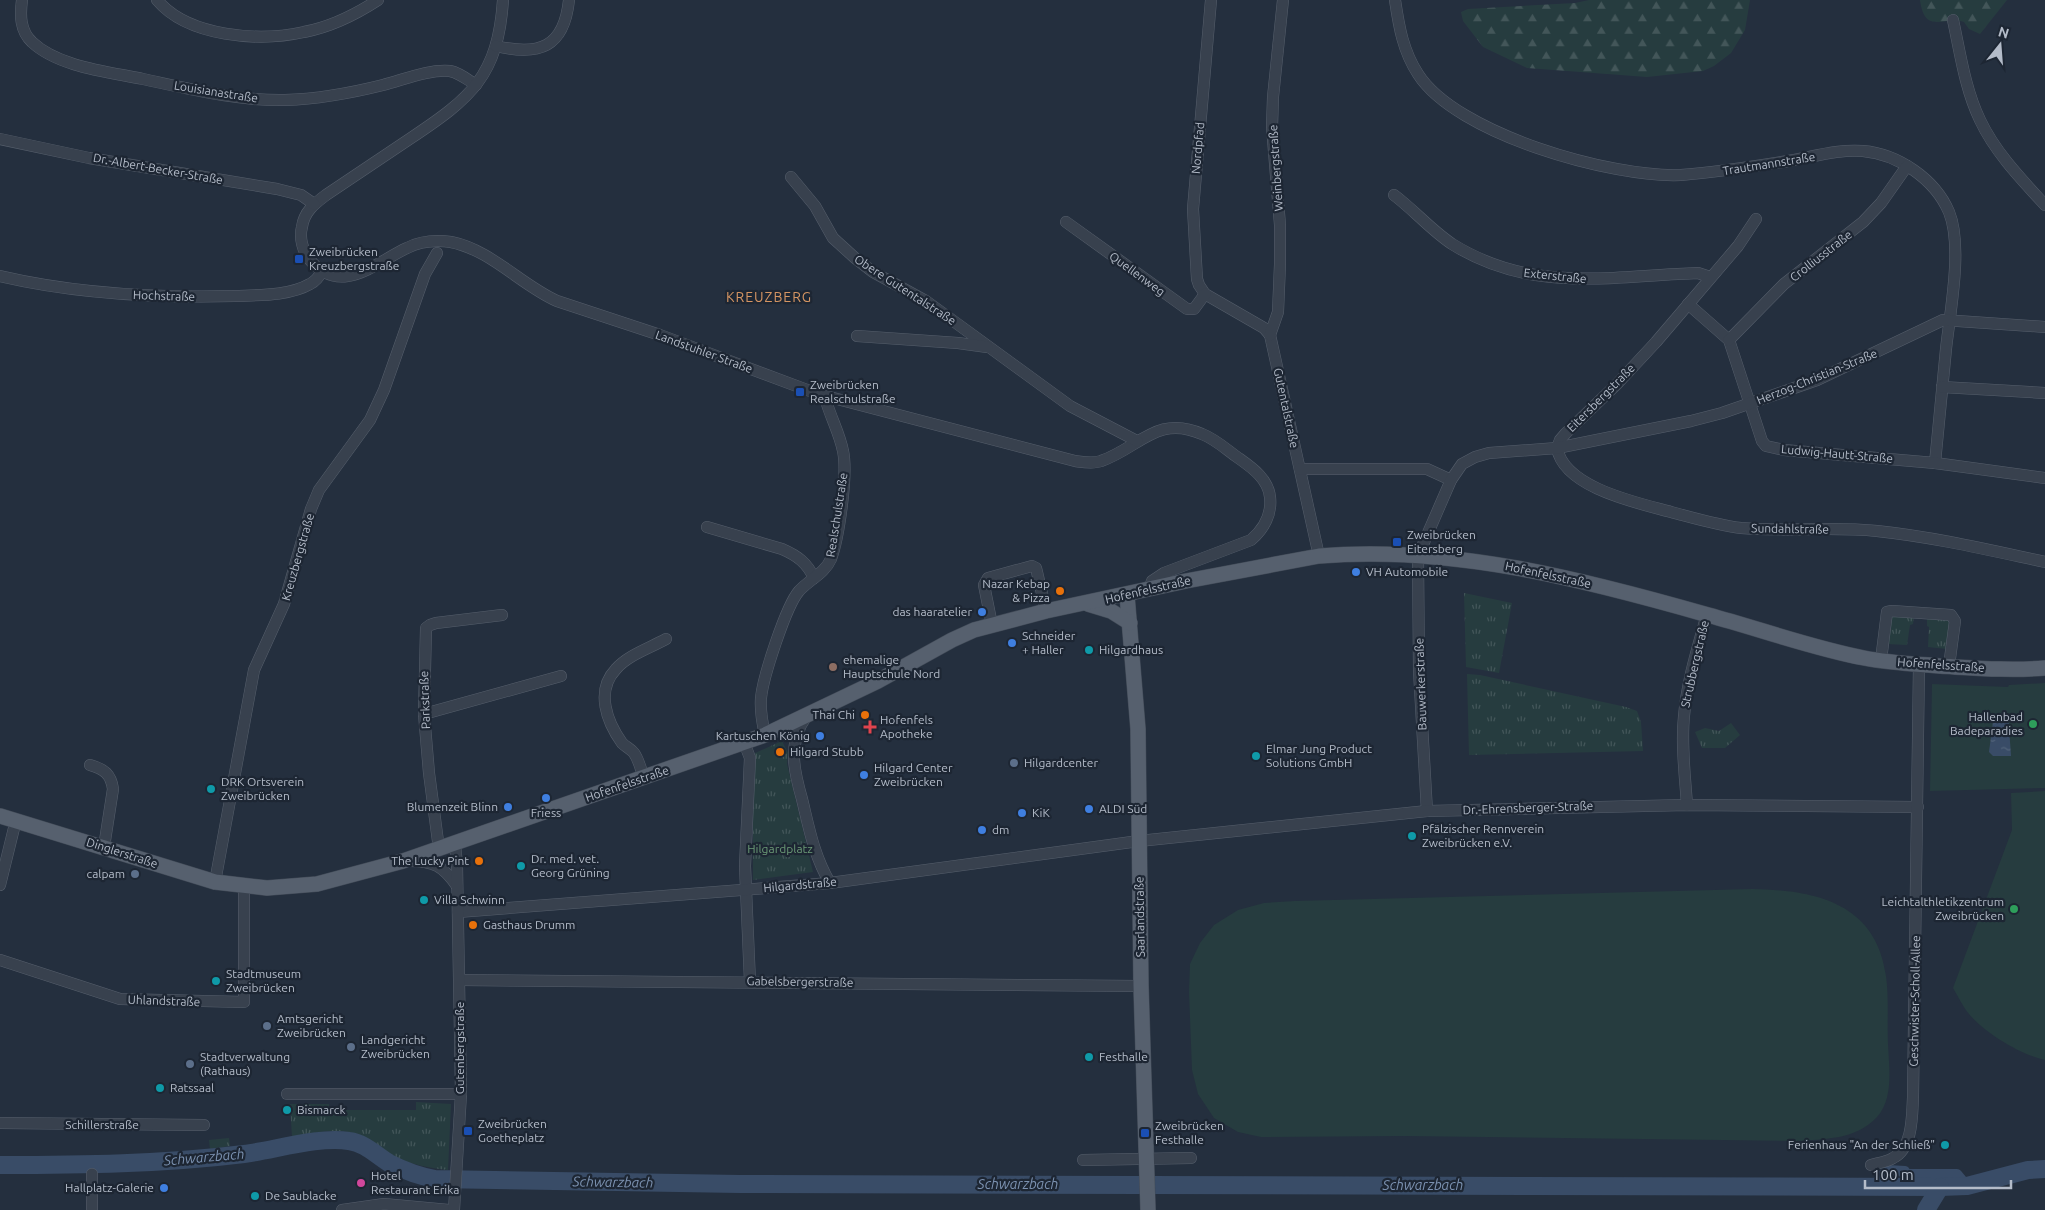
<svg xmlns="http://www.w3.org/2000/svg" width="2045" height="1210" font-family="Ubuntu,sans-serif">
<defs>
<pattern id="grass-tufts" width="24" height="20" patternUnits="userSpaceOnUse" patternTransform="scale(1.25)"><rect width="24" height="20" fill="#263c3f"/><path d="M3 7l-1-3M5 7V3M7 7l1-3M15 17l-1-3M17 17v-4M19 17l1-3" fill="none" stroke="#435659"/></pattern>
<pattern id="forest-firs" width="22" height="20" patternUnits="userSpaceOnUse" patternTransform="scale(1.25)"><rect width="22" height="20" fill="#263c3f"/><path d="M5 1l3.5 6h-7zM16 11l3.5 6h-7z" fill="#435659"/></pattern>
<pattern id="water-ripples" width="26" height="14" patternUnits="userSpaceOnUse" patternTransform="scale(1.25)"><rect width="26" height="14" fill="#394c67"/><path d="M2 4q2-2 4 0t4 0M15 11q2-2 4 0t4 0" fill="none" stroke="#53647b"/></pattern>
</defs>
<rect width="100%" height="100%" fill="#242f3e"/>
<g fill="url(#grass-tufts)">
<polygon points="1464,593 1512,603 1499,673 1466,667"/>
<polygon points="1891,614 1914,615 1913,624 1910,625 1907,645 1887,644"/>
<polygon points="1927,616 1949,620 1950,624 1947,649 1928,647 1929,627 1927,626"/>
<polygon points="1467,674 1480,675 1626,707 1637,711 1641,722 1643,751 1469,755"/>
<polygon points="1731,723 1740,735 1725,748 1702,748 1695,732 1705,728 1719,731"/>
<polygon points="782,741 788,753 787,764 813,872 753,880 753,754"/>
<path d="M416 1102 451 1104 448 1170C430 1168 412 1165 396 1157 380 1149 370 1137 352 1133 333 1128 311 1134 292 1137L290 1104H329V1110H416Z"/>
<polygon points="229,1138 230,1146 210,1149 209,1140"/>
</g>
<g fill="url(#forest-firs)">
<polygon points="1589,0 1750,0 1745,30 1731,53 1714,66 1703,71 1647,77 1527,68 1483,47 1463,21 1461,12 1468,9 1575,3"/>
<path d="M1920 0H2007L1980 34 1969 29 1964 22C1944 15 1925 36 1920 0Z"/>
</g>
<g fill="#263c3f">
<polygon points="2045,683 2045,788 1930,791 1932,684 2008,687 2009,685"/>
<path d="M2045 791V1060C2021 1055 1985 1033 1969 1014 1963 1007 1958 996 1953 988L2012 830 2011 793Z"/>
<path d="M1752 889C1814 890 1876 902 1886 976 1889 998 1887 1022 1888 1044 1889 1067 1894 1098 1877 1117 1856 1140 1824 1139 1796 1141L1404 1136 1261 1137 1238 1132 1214 1118 1198 1094 1192 1070 1189 992 1190 964 1200 943 1214 925 1238 910 1264 903 1295 901Z"/>
</g>
<polygon fill="url(#water-ripples)" points="2008,713 2011,756 1993,756 1989,752 1994,714"/>
<g fill="none" stroke-linecap="round" stroke-linejoin="round">
<polyline stroke="#394c67" stroke-width="10" points="1873,1187 1887,1170 1905,1171 1904,1174 1957,1174 1967,1186"/>
<g stroke="#394c67" stroke-width="18">
<path d="M0 1165C81 1165 163 1164 244 1154 275 1150 319 1136 349 1141 365 1143 376 1155 389 1163 405 1171 418 1176 435 1179L740 1184 1940 1187 1967 1186 2028 1170 2045 1169"/>
<polyline points="1926,1210 1940,1187"/>
</g>
<defs>
<g id="minor">
<path d="M22 0C20 15 20 31 32 42 58 67 110 72 143 79 190 89 237 101 285 100 318 99 351 93 383 85 403 80 429 69 450 71 460 73 468 80 476 85"/>
<path d="M157 0C188 37 259 42 304 32 331 27 355 15 378 0"/>
<path d="M503 0C498 76 471 98 411 138 383 157 354 176 326 195 314 204 304 212 302 227 299 238 303 251 309 259 341 298 376 262 407 248 421 241 436 240 451 242 491 250 521 285 557 301L660 335 818 394 1075 461C1083 462 1093 464 1101 461 1139 448 1157 414 1202 434 1215 439 1226 449 1237 457 1251 467 1268 478 1270 497 1272 514 1264 529 1251 540L1164 573 1152 581 1149 589"/>
<polyline points="1211,0 1193,209 1197,279 1199,285 1205,294 1264,328 1270,335 1319,556"/>
<path d="M1395 0C1399 27 1403 51 1418 74 1456 134 1612 178 1681 175 1719 172 1757 166 1794 160 1816 156 1840 149 1863 151 1898 154 1935 179 1949 212 1963 246 1950 312 1946 349 1942 387 1939 425 1935 463"/>
<path d="M1953 20C1960 52 1965 89 1980 120 1995 152 2021 179 2045 205"/>
<path d="M496 46C539 56 564 48 569 0"/>
<polyline points="0,139 89,158 277,189 301,195 314,204"/>
<polyline points="791,177 815,206 833,238 855,258 873,272 926,301 1070,406 1137,441"/>
<path d="M1394 195C1414 210 1431 230 1452 244 1532 294 1610 276 1698 273L1710 277"/>
<polyline points="1066,222 1187,309 1194,309 1205,294"/>
<path d="M0 276C77 294 156 298 235 296 258 295 289 296 310 284 316 281 319 277 322 271"/>
<polyline points="1688,304 1729,340 1762,441 1766,446 1784,450 1935,463 2045,478"/>
<polyline points="1270,335 1278,312 1280,264 1280,225 1272,127 1273,97 1283,0"/>
<polyline points="857,336 958,343 987,347"/>
<polyline points="1729,340 1784,284 1863,222 1881,203 1907,166"/>
<polyline points="1942,387 2045,393"/>
<path d="M1557 448C1564 488 1638 503 1671 512 1694 518 1717 525 1741 528 1786 532 1832 526 1877 531 1934 537 1989 550 2045 562"/>
<polyline points="1557,448 1560,440 1566,433 1617,384 1656,342 1738,246 1756,219"/>
<polyline points="1300,469 1427,469 1451,480"/>
<path d="M707 527 782 549C798 556 807 563 814 578"/>
<polyline points="992,625 984,585 988,578 1032,566 1036,568 1037,572 1046,611"/>
<polyline points="1881,660 1887,612 1892,611 1951,615 1955,621 1949,666"/>
<polyline points="424,714 561,676"/>
<path d="M806 717C797 729 794 742 794 757 794 771 798 785 802 799 809 828 814 856 830 883"/>
<path d="M765 735C762 722 760 711 761 698 763 677 786 606 799 591 809 580 825 573 831 559 839 537 848 474 843 451 840 435 832 420 827 404V397"/>
<polyline points="744,742 750,758 745,866 750,982"/>
<path d="M90 765C104 769 111 774 113 789L104 847"/>
<path d="M644 778C641 770 639 760 634 753 631 749 626 747 622 743 607 722 595 691 616 669 628 655 650 648 666 639"/>
<path d="M1687 805C1685 775 1681 745 1684 716 1687 681 1698 647 1707 614"/>
<polyline points="1427,811 1419,671 1418,556 1451,480 1462,464 1475,457 1489,453 1557,448 1691,421 1722,413 1817,380 1943,320 2045,327"/>
<polyline points="439,849 429,773 424,714 426,628 430,625 436,623 502,615"/>
<path d="M409 861C434 861 443 866 457 886"/>
<polyline points="215,882 254,670 284,604 311,509 319,490 370,420 384,390 425,274 437,253"/>
<polyline points="0,885 16,820"/>
<polyline points="458,912 830,883 1139,841 1427,811 1687,805 1918,807"/>
<polyline points="0,960 120,999 244,1002 244,887"/>
<polyline points="460,980 1141,986"/>
<polyline points="287,1094 461,1094"/>
<polyline points="0,1123 204,1125"/>
<polyline points="1083,1160 1191,1158"/>
<path d="M1871 1165C1878 1163 1887 1162 1893 1158 1913 1148 1912 1116 1913 1097L1919 664"/>
<polyline points="92,1210 92,1174"/>
<polyline points="342,1210 384,1204 449,1210"/>
<polyline points="454,1210 461,1094 457,865 455,844"/>
</g>
<g id="major">
<polyline points="1127,595 1138,729 1141,986 1148,1210"/>
<polyline points="1088,604 1111,611 1130,623"/>
<path d="M0 816 215 882 267 888 317 884 403 861 765 735 878 681 952 640 974 630 1046 611 1186 581 1319 556C1451 545 1582 579 1708 615 1760 629 1812 648 1864 658 1889 663 1915 664 1940 666 1975 668 2010 671 2045 668"/>
</g>
</defs>
<use href="#minor" stroke="#565f6c" stroke-width="12"/>
<use href="#major" stroke="#414a57" stroke-width="16"/>
<use href="#minor" stroke="#38414e" stroke-width="11"/>
<use href="#major" stroke="#56606e" stroke-width="15"/>
</g>
<g fill="#1a4fb4" stroke="#1d2633" stroke-width="2">
<rect x="294" y="254" width="10" height="10" rx="2.5"/>
<rect x="795" y="387" width="10" height="10" rx="2.5"/>
<rect x="1392" y="537" width="10" height="10" rx="2.5"/>
<rect x="463" y="1126" width="10" height="10" rx="2.5"/>
<rect x="1140" y="1128" width="10" height="10" rx="2.5"/>
</g>
<g fill="#3f7fe0" stroke="#1d2633" stroke-width="2">
<circle cx="1356" cy="572" r="5"/>
<circle cx="982" cy="612" r="5"/>
<circle cx="1012" cy="643" r="5"/>
<circle cx="820" cy="736" r="5"/>
<circle cx="864" cy="775" r="5"/>
<circle cx="546" cy="798" r="5"/>
<circle cx="508" cy="807" r="5"/>
<circle cx="1089" cy="809" r="5"/>
<circle cx="1022" cy="813" r="5"/>
<circle cx="982" cy="830" r="5"/>
<circle cx="164" cy="1188" r="5"/>
</g>
<g fill="#e8710a" stroke="#1d2633" stroke-width="2">
<circle cx="1060" cy="591" r="5"/>
<circle cx="865" cy="715" r="5"/>
<circle cx="780" cy="752" r="5"/>
<circle cx="479" cy="861" r="5"/>
<circle cx="473" cy="925" r="5"/>
</g>
<g fill="#0f9aa8" stroke="#1d2633" stroke-width="2">
<circle cx="1089" cy="650" r="5"/>
<circle cx="1256" cy="756" r="5"/>
<circle cx="211" cy="789" r="5"/>
<circle cx="1412" cy="836" r="5"/>
<circle cx="521" cy="866" r="5"/>
<circle cx="424" cy="900" r="5"/>
<circle cx="216" cy="981" r="5"/>
<circle cx="1089" cy="1057" r="5"/>
<circle cx="160" cy="1088" r="5"/>
<circle cx="287" cy="1110" r="5"/>
<circle cx="1945" cy="1145" r="5"/>
<circle cx="255" cy="1196" r="5"/>
</g>
<circle fill="#8d6e63" stroke="#1d2633" stroke-width="2" cx="833" cy="667" r="5"/>
<g fill="#2e9e5b" stroke="#1d2633" stroke-width="2">
<circle cx="2033" cy="724" r="5"/>
<circle cx="2014" cy="909" r="5"/>
</g>
<path fill="#e0444e" stroke="#1d2633" stroke-width="2" d="M867.5 719.5h5v5h5v5h-5v5h-5v-5h-5v-5h5z"/>
<g fill="#5c6f8a" stroke="#1d2633" stroke-width="2">
<circle cx="1014" cy="763" r="5"/>
<circle cx="135" cy="874" r="5"/>
<circle cx="267" cy="1026" r="5"/>
<circle cx="351" cy="1047" r="5"/>
<circle cx="190" cy="1064" r="5"/>
</g>
<circle fill="#d1479c" stroke="#1d2633" stroke-width="2" cx="361" cy="1183" r="5"/>
<g text-anchor="middle" stroke-width="4.5" stroke-linejoin="round" paint-order="stroke">
<g font-size="12" fill="#b4bcc9" stroke="#1d2633">
<text transform="translate(216 92) rotate(9)" y="4">Louisianastraße</text>
<text transform="translate(1198 148) rotate(-85)" y="4">Nordpfad</text>
<text transform="translate(1769 164) rotate(-9)" y="4">Trautmannstraße</text>
<text transform="translate(1276 168) rotate(-94)" y="4">Weinbergstraße</text>
<text transform="translate(158 169) rotate(10)" y="4">Dr.-Albert-Becker-Straße</text>
<text transform="translate(1821 256) rotate(-38)" y="4">Crolliusstraße</text>
<text transform="translate(1137 274) rotate(36)" y="4">Quellenweg</text>
<text transform="translate(1555 276) rotate(6)" y="4">Exterstraße</text>
<text transform="translate(905 290) rotate(33)" y="4">Obere Gutentalstraße</text>
<text transform="translate(164 296) rotate(2)" y="4">Hochstraße</text>
<text transform="translate(704 352) rotate(20)" y="4">Landstuhler Straße</text>
<text transform="translate(1817 377) rotate(-22)" y="4">Herzog-Christian-Straße</text>
<text transform="translate(1601 398) rotate(-45)" y="4">Eitersbergstraße</text>
<text transform="translate(1286 408) rotate(78)" y="4">Gutentalstraße</text>
<text transform="translate(1837 454) rotate(5)" y="4">Ludwig-Hautt-Straße</text>
<text transform="translate(837 515) rotate(-81)" y="4">Realschulstraße</text>
<text transform="translate(1790 529) rotate(1)" y="4">Sundahlstraße</text>
<text transform="translate(298 557) rotate(-74)" y="4">Kreuzbergstraße</text>
<text transform="translate(1548 575) rotate(12)" y="4">Hofenfelsstraße</text>
<text transform="translate(1148 590) rotate(-13)" y="4">Hofenfelsstraße</text>
<text transform="translate(1695 664) rotate(-77)" y="4">Strubbergstraße</text>
<text transform="translate(1941 665) rotate(4)" y="4">Hofenfelsstraße</text>
<text transform="translate(1421 684) rotate(-92)" y="4">Bauwerkerstraße</text>
<text transform="translate(425 700) rotate(-92)" y="4">Parkstraße</text>
<text transform="translate(627 784) rotate(-19)" y="4">Hofenfelsstraße</text>
<text transform="translate(1528 808) rotate(-2)" y="4">Dr.-Ehrensberger-Straße</text>
<text transform="translate(122 853) rotate(18)" y="4">Dinglerstraße</text>
<text transform="translate(800 885) rotate(-5)" y="4">Hilgardstraße</text>
<text transform="translate(1140 917) rotate(-91)" y="4">Saarlandstraße</text>
<text transform="translate(800 982) rotate(1)" y="4">Gabelsbergerstraße</text>
<text transform="translate(164 1001) rotate(2)" y="4">Uhlandstraße</text>
<text transform="translate(1915 1001) rotate(-89)" y="4">Geschwister-Scholl-Allee</text>
<text transform="translate(460 1048) rotate(-90)" y="4">Gutenbergstraße</text>
<text x="102" y="1129">Schillerstraße</text>
</g>
<g font-size="12" fill="#b4bcc9" stroke="#1d2633" text-anchor="start">
<text x="309" y="256">Zweibrücken<tspan x="309" dy="14">Kreuzbergstraße</tspan></text>
<text x="810" y="389">Zweibrücken<tspan x="810" dy="14">Realschulstraße</tspan></text>
<text x="1407" y="539">Zweibrücken<tspan x="1407" dy="14">Eitersberg</tspan></text>
<text x="1366" y="576">VH Automobile</text>
<text x="1050" y="588" text-anchor="end">Nazar Kebap<tspan x="1050" dy="14">&amp; Pizza</tspan></text>
<text x="972" y="616" text-anchor="end">das haaratelier</text>
<text x="1022" y="640">Schneider<tspan x="1022" dy="14">+ Haller</tspan></text>
<text x="1099" y="654">Hilgardhaus</text>
<text x="843" y="664">ehemalige<tspan x="843" dy="14">Hauptschule Nord</tspan></text>
<text x="855" y="719" text-anchor="end">Thai Chi</text>
<text x="2023" y="721" text-anchor="end">Hallenbad<tspan x="2023" dy="14">Badeparadies</tspan></text>
<text x="880" y="724">Hofenfels<tspan x="880" dy="14">Apotheke</tspan></text>
<text x="810" y="740" text-anchor="end">Kartuschen König</text>
<text x="1266" y="753">Elmar Jung Product<tspan x="1266" dy="14">Solutions GmbH</tspan></text>
<text x="790" y="756">Hilgard Stubb</text>
<text x="1024" y="767">Hilgardcenter</text>
<text x="874" y="772">Hilgard Center<tspan x="874" dy="14">Zweibrücken</tspan></text>
<text x="221" y="786">DRK Ortsverein<tspan x="221" dy="14">Zweibrücken</tspan></text>
<text x="498" y="811" text-anchor="end">Blumenzeit Blinn</text>
<text x="1099" y="813">ALDI Süd</text>
<text x="546" y="817" text-anchor="middle">Friess</text>
<text x="1032" y="817">KiK</text>
<text x="1422" y="833">Pfälzischer Rennverein<tspan x="1422" dy="14">Zweibrücken e.V.</tspan></text>
<text x="992" y="834">dm</text>
<text x="531" y="863">Dr. med. vet.<tspan x="531" dy="14">Georg Grüning</tspan></text>
<text x="469" y="865" text-anchor="end">The Lucky Pint</text>
<text x="125" y="878" text-anchor="end">calpam</text>
<text x="434" y="904">Villa Schwinn</text>
<text x="2004" y="906" text-anchor="end">Leichtalthletikzentrum<tspan x="2004" dy="14">Zweibrücken</tspan></text>
<text x="483" y="929">Gasthaus Drumm</text>
<text x="226" y="978">Stadtmuseum<tspan x="226" dy="14">Zweibrücken</tspan></text>
<text x="277" y="1023">Amtsgericht<tspan x="277" dy="14">Zweibrücken</tspan></text>
<text x="361" y="1044">Landgericht<tspan x="361" dy="14">Zweibrücken</tspan></text>
<text x="200" y="1061">Stadtverwaltung<tspan x="200" dy="14">(Rathaus)</tspan></text>
<text x="1099" y="1061">Festhalle</text>
<text x="170" y="1092">Ratssaal</text>
<text x="297" y="1114">Bismarck</text>
<text x="478" y="1128">Zweibrücken<tspan x="478" dy="14">Goetheplatz</tspan></text>
<text x="1155" y="1130">Zweibrücken<tspan x="1155" dy="14">Festhalle</tspan></text>
<text x="1935" y="1149" text-anchor="end">Ferienhaus "An der Schließ"</text>
<text x="371" y="1180">Hotel<tspan x="371" dy="14">Restaurant Erika</tspan></text>
<text x="154" y="1192" text-anchor="end">Hallplatz-Galerie</text>
<text x="265" y="1200">De Saublacke</text>
</g>
<g font-size="12" fill="#6b9a76" stroke="#1d2633">
<text x="780" y="853">Hilgardplatz</text>
</g>
<g font-size="14" letter-spacing="1" fill="#d59563" stroke="#1d2633">
<text x="769" y="302">KREUZBERG</text>
</g>
<g font-size="14" font-style="italic" fill="#7c92b1" stroke="#1d2633">
<text transform="translate(204 1157) rotate(-5)" y="5">Schwarzbach</text>
<text transform="translate(613 1182) rotate(1)" y="5">Schwarzbach</text>
<text x="1018" y="1189">Schwarzbach</text>
<text x="1423" y="1190">Schwarzbach</text>
</g>
</g>
<g transform="translate(2000 45) rotate(17)" stroke="#1d2633" stroke-width="4" paint-order="stroke">
<path d="M0-4L9 19L0 12L-9 19Z" fill="#b4bcc9"/>
<text y="-8" font-size="14" font-weight="bold" text-anchor="middle" fill="#b4bcc9">N</text>
</g>
<path d="M1865 1180v8h146v-8" fill="none" stroke="#b4bcc9" stroke-width="2.5"/>
<text x="1872" y="1180" font-size="15" fill="#b4bcc9" stroke="#1d2633" stroke-width="4" paint-order="stroke">100 m</text>
</svg>
